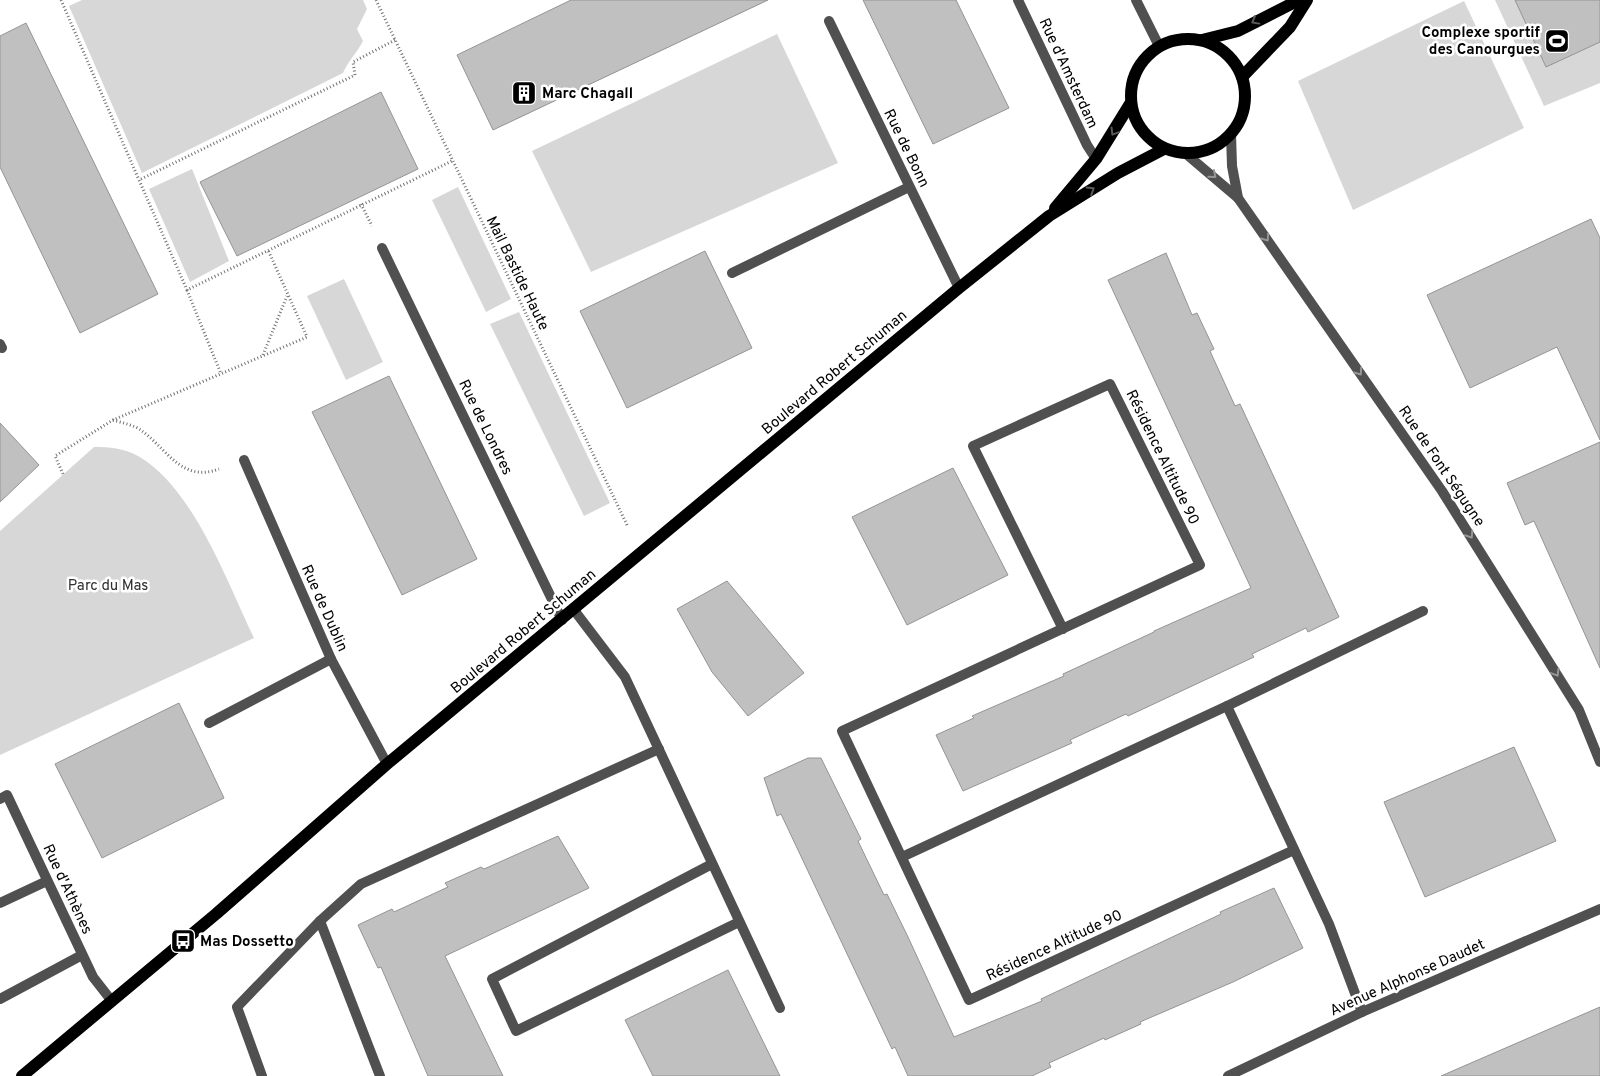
<svg xmlns="http://www.w3.org/2000/svg" width="1600" height="1076" font-family="Overpass,sans-serif">
<rect width="100%" height="100%" fill="#fff"/>
<g fill="#d7d7d7">
<path d="M82 0H363L367 9 357 29 363 41C357 53 348 61 343 73L142 173 69 6Z"/>
<polygon points="1495,0 1600,0 1600,83 1544,106"/>
<polygon points="1464,1 1524,128 1353,210 1298,81"/>
<polygon points="777,34 838,163 591,272 532,151"/>
<polygon points="192,169 229,261 190,282 149,189"/>
<polygon points="458,187 511,299 486,312 432,200"/>
<polygon points="344,279 383,362 346,380 307,296"/>
<polygon points="519,312 610,503 584,516 490,324"/>
<path d="M94 447C109 447 124 448 138 456 193 487 227 582 254 638L0 755V531Z"/>
</g>
<g fill="#c0c0c0" stroke="#949494">
<polygon points="571,0 768,0 493,130 457,55"/>
<polygon points="863,0 956,0 1009,108 933,144"/>
<polygon points="1515,0 1600,0 1600,42 1546,67"/>
<polygon points="26,23 158,294 80,333 0,167 0,36"/>
<polygon points="381,92 418,169 237,256 200,182"/>
<polygon points="1591,219 1600,238 1600,440 1557,347 1470,388 1427,295"/>
<polygon points="705,251 752,348 627,408 580,311"/>
<polygon points="1166,253 1192,315 1197,313 1214,349 1210,351 1235,406 1240,404 1339,617 1308,632 1306,628 1252,654 1254,657 1128,716 1126,714 1070,740 1072,743 963,791 936,735 974,718 972,716 1064,676 1063,674 1154,632 1154,631 1251,588 1108,280"/>
<polygon points="389,376 477,559 402,595 312,412"/>
<polygon points="0,423 39,465 0,502"/>
<polygon points="1600,442 1600,668 1534,521 1525,525 1507,483"/>
<polygon points="953,468 1008,575 907,625 852,517"/>
<polygon points="727,581 804,673 748,716 712,672 677,609"/>
<polygon points="179,703 224,798 102,858 55,764"/>
<polygon points="1514,747 1556,841 1425,897 1384,802"/>
<polygon points="808,758 821,758 861,839 858,841 884,895 887,894 908,937 954,1037 1042,1001 1041,999 1221,914 1220,912 1274,888 1303,948 1233,982 1140,1022 1141,1024 1105,1040 1104,1038 1049,1063 1051,1067 1032,1076 908,1076 895,1047 892,1049 781,814 777,816 764,778"/>
<polygon points="558,836 589,888 445,956 503,1076 428,1076 381,967 378,968 358,925 392,909 394,912 448,887 445,883 481,867 484,869"/>
<polygon points="728,970 780,1076 653,1076 625,1020"/>
<polygon points="1600,1007 1600,1076 1441,1076"/>
</g>
<g fill="none" stroke-linecap="round" stroke-linejoin="round">
<g stroke="#727272" stroke-width="3" stroke-dasharray="1 2.5" stroke-linecap="butt">
<polyline points="61,0 139,180"/>
<polyline points="376,0 628,527"/>
<polyline points="395,40 353,62 355,75 139,180 187,290 452,161"/>
<polyline points="361,204 372,226"/>
<polyline points="187,290 221,374"/>
<polyline points="263,355 287,296"/>
<path d="M113 420C122 423 135 425 142 431 167 449 182 483 219 469"/>
<polyline points="63,474 55,456 113,420 307,337 268,250"/>
</g>
<g stroke="#505050" stroke-width="10">
<polyline points="732,273 909,187"/>
<polyline points="574,610 625,677 780,1008"/>
<polyline points="1063,629 973,446 1110,384 1200,565 842,731 969,1000 1294,850"/>
<polyline points="1227,706 1329,924 1362,1012"/>
<polyline points="209,723 331,659"/>
<polyline points="0,799 7,795 93,977 111,1000"/>
<polyline points="902,857 1227,706 1423,611"/>
<polyline points="712,864 492,979 516,1031 739,922"/>
<polyline points="0,903 47,881"/>
<polyline points="0,999 82,955"/>
<polyline points="262,1076 237,1007 320,921"/>
<polyline points="380,1076 320,921 361,884 659,749"/>
</g>
<g stroke="#505050" stroke-width="10">
<polyline points="1018,0 1087,145 1096,159"/>
<polyline points="1136,0 1159,46"/>
<polyline points="829,21 959,288"/>
<polyline points="1231,134 1232,166 1238,198"/>
<polyline points="1185,153 1238,198 1442,491 1579,710 1600,762"/>
<polyline points="382,248 562,620"/>
<polyline points="0,344 2,348"/>
<polyline points="244,460 331,659 387,764"/>
<polyline points="1228,1076 1362,1012 1600,909"/>
</g>
<g stroke="#000" stroke-width="12">
<circle cx="1188" cy="96" r="57"/>
<polyline points="1202,40 1238,31 1299,0"/>
<polyline points="1242,77 1290,27 1307,0"/>
<polyline points="1055,208 1096,159 1130,104"/>
<polyline points="22,1076 216,914 387,764 959,288 1049,216 1118,173 1164,149"/>
</g>
</g>
<defs><path id="oneway-chevron" d="M-2-3.5L2.5 0L-2 3.5" fill="none" stroke-width="1.6" stroke-linecap="round" stroke-linejoin="round" transform="scale(1.25)"/></defs>
<g stroke="#595959">
<use href="#oneway-chevron" transform="translate(1255 21) rotate(151)"/>
<use href="#oneway-chevron" transform="translate(1114 132) rotate(121)"/>
<use href="#oneway-chevron" transform="translate(1091 190) rotate(-32)"/>
</g>
<g stroke="#969696">
<use href="#oneway-chevron" transform="translate(1213 175) rotate(40)"/>
<use href="#oneway-chevron" transform="translate(1266 238) rotate(55)"/>
<use href="#oneway-chevron" transform="translate(1359 372) rotate(55)"/>
<use href="#oneway-chevron" transform="translate(1470 535) rotate(57)"/>
<use href="#oneway-chevron" transform="translate(1556 673) rotate(59)"/>
</g>
<defs>
<symbol id="stadium-square" viewBox="-11 -11 22 22"><rect x="-9" y="-9" width="18" height="18" rx="4" fill="#000" stroke="#fff"/><path d="M0-5a6.5 5 0 1 0 0 10a6.5 5 0 1 0 0-10ZM-3.5-1.8h7v3.6h-7Z" fill="#fff"/></symbol>
<symbol id="building-square" viewBox="-11 -11 22 22"><rect x="-9" y="-9" width="18" height="18" rx="4" fill="#000" stroke="#fff"/><path d="M-4-6H4V6H1V3H-1V6H-4ZM-2.5-4.3h1.7v1.8h-1.7ZM.8-4.3h1.7v1.8H.8ZM-2.5-1h1.7V.8h-1.7ZM.8-1h1.7V.8H.8Z" fill="#fff"/></symbol>
<symbol id="bus-square" viewBox="-11 -11 22 22"><rect x="-9" y="-9" width="18" height="18" rx="4" fill="#000" stroke="#fff"/><path d="M-5-6H5V4H4V6H2V4H-2V6H-4V4H-5ZM-3.5-4V0h7V-4ZM-3.5 1.2v1.5H-2V1.2ZM2 1.2v1.5H3.5V1.2Z" fill="#fff"/></symbol>
</defs>
<g fill-rule="evenodd">
<use href="#stadium-square" x="1543" y="27" width="28" height="28"/>
<use href="#building-square" x="510" y="79" width="28" height="28"/>
<use href="#bus-square" x="169" y="927" width="28" height="28"/>
</g>
<g text-anchor="middle" stroke-width="5" stroke-linejoin="round" paint-order="stroke">
<g font-size="15" font-weight="bold" fill="#000" stroke="#fff" text-anchor="start">
<text x="1540" y="37" text-anchor="end">Complexe sportif<tspan x="1540" dy="17">des Canourgues</tspan></text>
<text x="542" y="98">Marc Chagall</text>
<text x="200" y="946">Mas Dossetto</text>
</g>
<g font-size="15" fill="#000" stroke="#fff">
<text transform="translate(1069 73) rotate(65)" y="5">Rue d'Amsterdam</text>
<text transform="translate(907 148) rotate(64)" y="5">Rue de Bonn</text>
<text transform="translate(518 273) rotate(64)" y="5">Mail Bastide Haute</text>
<text transform="translate(834 372) rotate(-40)" y="5">Boulevard Robert Schuman</text>
<text transform="translate(486 427) rotate(64)" y="5">Rue de Londres</text>
<text transform="translate(1163 457) rotate(64)" y="5">Résidence Altitude 90</text>
<text transform="translate(1442 466) rotate(56)" y="5">Rue de Font Ségugne</text>
<text transform="translate(325 608) rotate(66)" y="5">Rue de Dublin</text>
<text transform="translate(523 631) rotate(-40)" y="5">Boulevard Robert Schuman</text>
<text transform="translate(68 889) rotate(65)" y="5">Rue d'Athènes</text>
<text transform="translate(1054 945) rotate(-25)" y="5">Résidence Altitude 90</text>
<text transform="translate(1407 977) rotate(-24)" y="5">Avenue Alphonse Daudet</text>
</g>
<g font-size="15" fill="#2e2e2e" stroke="#fff">
<text x="108" y="590">Parc du Mas</text>
</g>
</g>
</svg>
